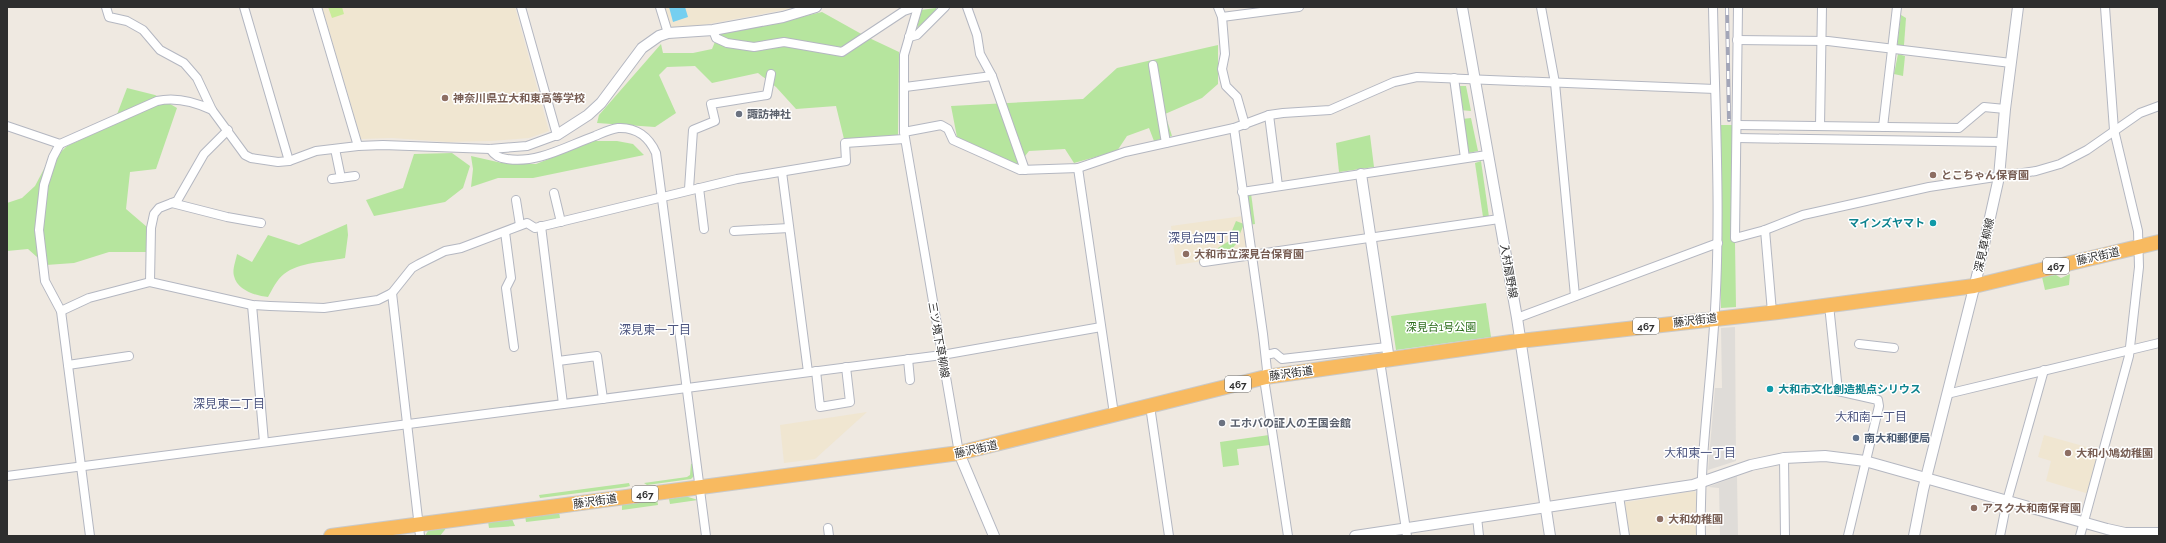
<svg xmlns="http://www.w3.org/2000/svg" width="2166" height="543" font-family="Raleway,'Noto Sans JP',sans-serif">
<rect width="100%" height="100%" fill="#efe9e1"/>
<g fill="#f0e6d1">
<polygon points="322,7 515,7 549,131 529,138 491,141 448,142 392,138 361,139"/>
<polygon points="664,7 800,7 692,27 672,27 669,25"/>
<polygon points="1243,216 1247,248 1236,256 1176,265 1171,226"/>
<polygon points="867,412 815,459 784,463 780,425"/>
<polygon points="2044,435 2101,451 2089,494 2046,481 2051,461 2038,457"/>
<polygon points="1694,491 1696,493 1697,536 1627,536 1621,503"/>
</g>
<g fill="#b6e59e">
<polygon points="936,8 936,11 917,28 921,10"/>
<polygon points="822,12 865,36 899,52 898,135 844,139 836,106 796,109 776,87 758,73 712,83 695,66 667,67 659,75 676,113 655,127 597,123 599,115 661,44 663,53 693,53 712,49 719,32 771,24"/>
<polygon points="1901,15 1906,18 1904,45 1903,46 1897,45"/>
<polygon points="1218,45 1218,84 1202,98 1165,114 1172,136 1154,141 1149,128 1127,136 1117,151 1074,163 1065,149 1029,151 1018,165 957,137 951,106 1083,99 1117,68"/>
<polygon points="1898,54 1905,56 1903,76 1894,74"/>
<polygon points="1458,86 1466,86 1471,111 1460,110"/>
<polygon points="127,88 155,95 177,108 156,169 130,172 126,209 147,227 148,252 109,252 74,263 46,265 28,249 7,251 7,203 22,198 35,186 45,167 67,146 113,125"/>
<polygon points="1471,118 1478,151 1468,153 1462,119"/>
<polygon points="1719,125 1735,125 1732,242 1735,242 1736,307 1721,308"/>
<polygon points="1370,135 1374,167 1339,172 1336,143"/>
<polygon points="594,141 617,141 633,144 644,155 533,178 498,178 471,187 473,169 471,156 502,163 536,164"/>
<polygon points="452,153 470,166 463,188 445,202 374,216 366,200 403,188 414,154"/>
<polygon points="1481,161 1489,217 1483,217 1475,163"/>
<polygon points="1251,193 1255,224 1249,225 1245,194"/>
<polygon points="1236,221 1244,224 1239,236 1234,236 1231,233"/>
<path d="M347 224 348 235 345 258C326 262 299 262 284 274 277 279 272 290 268 297 256 296 237 290 234 276 232 270 236 260 237 254L252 262 268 235 299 245Z"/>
<polygon points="1229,241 1233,241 1236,244 1232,249 1221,255 1217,254 1218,248"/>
<polygon points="2070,274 2069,285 2045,290 2042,277 2056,275 2061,278"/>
<polygon points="1486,303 1491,337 1396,350 1391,316"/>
<polygon points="1269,435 1270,445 1237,449 1239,465 1223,467 1220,442"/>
<polygon points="693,463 695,475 691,479 647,485 644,483 687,477 690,475 691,464"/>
<polygon points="629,483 630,486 626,487 540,498 539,495"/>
<polygon points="685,496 698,500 670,504 669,499"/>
<polygon points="657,500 658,505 622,510 622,504"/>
<polygon points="559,512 560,518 526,522 525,515"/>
<polygon points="512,519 515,526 489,528 488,521"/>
<polygon points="447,527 440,536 425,536 429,529"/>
</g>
<polygon fill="#c9ec9a" points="328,7 342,7 344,14 332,18"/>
<g fill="#dfdcd8">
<polygon points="1735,327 1736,461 1708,470 1715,388 1722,388 1721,328"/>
<polygon points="1737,476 1738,536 1720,536 1719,488 1708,487"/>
</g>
<polygon fill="#75cff0" points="669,7 685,7 688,17 673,22"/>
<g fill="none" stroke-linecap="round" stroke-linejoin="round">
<defs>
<g id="minor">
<polyline points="106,7 109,17 127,21 143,30 160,50 184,63 197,78 212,110 245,155 251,158 278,162 289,161 316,151 358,146 383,145 490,149 527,146 557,135 521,7"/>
<polyline points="244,7 289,161"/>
<polyline points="317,7 358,146"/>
<polyline points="660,7 668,33"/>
<polyline points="918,7 904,55 904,132 959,453"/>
<polyline points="1218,7 1222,17 1225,54 1222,69 1226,86 1237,97 1245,125"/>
<polyline points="1541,7 1555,83 1575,296"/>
<polyline points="1738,7 1735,238 1765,230 1803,215 1929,187 2036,171 2060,164 2087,150 2140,113 2159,106"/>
<polyline points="1222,17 1299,7"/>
<polyline points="713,30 716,38 727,43 754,47 784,42 842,52 904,11 916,7"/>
<polyline points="909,37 917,35 945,7"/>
<polyline points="1737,40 1828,41 2011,63"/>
<polyline points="1153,65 1166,143"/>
<polyline points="992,76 1025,170"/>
<polyline points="1454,78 1465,158"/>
<polyline points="905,87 992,76 980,54 977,35 967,7"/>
<polyline points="1269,115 1278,186"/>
<polyline points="1737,125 1959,128 1984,107 2005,109"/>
<path d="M7 126 60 144 157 101C175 97 195 102 212 110"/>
<polyline points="1820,126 1822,7"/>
<polyline points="1883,127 1897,7"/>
<polyline points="1234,128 1263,334 1267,370 1265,385 1288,536"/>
<polyline points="904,132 941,125 948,129 953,140 1020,170 1078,168 1125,152 1234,128 1269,115 1283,113 1330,110 1394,82 1417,77 1715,89"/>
<polyline points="1737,138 2001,142"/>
<polyline points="60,144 53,157 44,185 39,230 45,281 61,311 90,536"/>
<polyline points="335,149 341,178"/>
<path d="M490 149C495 156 499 158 507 159 537 164 567 146 595 136 602 133 610 129 618 128 636 127 649 137 656 153L706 536"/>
<polyline points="1078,168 1114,414"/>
<polyline points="782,172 808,372"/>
<polyline points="332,179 355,176"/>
<polyline points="699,188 704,229"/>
<polyline points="689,189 693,130 715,121 711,104 767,95 771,74"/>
<polyline points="1242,192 1487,155"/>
<polyline points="554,193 561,222"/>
<polyline points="516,200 520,225"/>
<polyline points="172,203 227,217 261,223"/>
<polyline points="541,226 563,404"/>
<polyline points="1765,230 1772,312"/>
<polyline points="734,231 789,228"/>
<polyline points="505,232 511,278 506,288 514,347"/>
<polyline points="1204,262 1499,219"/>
<polyline points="150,282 151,228 154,214 159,208 177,201 204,154 228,130"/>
<polyline points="392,293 420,536"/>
<polyline points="252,305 264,442"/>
<polyline points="1829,305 1838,391 1878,400 1879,406 1848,536"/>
<polyline points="61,311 89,298 150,282 252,305 270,306 324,308 378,300 392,293 412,268 419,264 445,251 461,248 527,223 535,228 737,179 846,161 845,143 904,139"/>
<polyline points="1517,318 1718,243"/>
<polyline points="1859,344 1894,348"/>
<polyline points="1266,355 1275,353 1282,359 1387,347"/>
<polyline points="908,359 910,380"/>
<polyline points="558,361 597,356 603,399"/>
<polyline points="1380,361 1407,536"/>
<polyline points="68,365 129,356"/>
<polyline points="816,371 820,407 850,402 846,367"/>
<polyline points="1947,394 2159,343"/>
<polyline points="1150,406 1169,536"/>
<polyline points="1784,458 1785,536"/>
<polyline points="7,476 942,355 1101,327"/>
<polyline points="1619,496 1625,536"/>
<polyline points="1477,517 1479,536"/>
<polyline points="828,528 829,536"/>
<path d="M1701 536C1699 460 1711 385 1715 310 1721 209 1715 108 1713 7"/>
<polyline points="2000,536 2007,501 2044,370"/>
<polyline points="2080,536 2129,356 2139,267 2138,231 2114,130 2105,7"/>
</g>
<g id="tertiary">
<polyline points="1462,7 1517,318 1550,536"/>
<polyline points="557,135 588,115 601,103 642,48 659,36 668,33 713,30 783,17 816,7"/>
<polyline points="1361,174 1389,360"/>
<polyline points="959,453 994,536"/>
<polyline points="1355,536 1693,485 1751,465 1784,458 1825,456 1865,461 2107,529 2125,533 2159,533"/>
<polyline points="1914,536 1923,490 1977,276 1999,177 2005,109 2018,7"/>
</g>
<polyline id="trunk" points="331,536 959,453 1266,377 1511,342 1778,312 1974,286 2159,242"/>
</defs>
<use href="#minor" stroke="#b4b7c1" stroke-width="10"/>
<use href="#tertiary" stroke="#b4b7c1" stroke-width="12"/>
<use href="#trunk" stroke="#c9c9c9" stroke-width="16"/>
<use href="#minor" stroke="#fff" stroke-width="8"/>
<use href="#tertiary" stroke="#fff" stroke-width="10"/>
<use href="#trunk" stroke="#f8ba60" stroke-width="14"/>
<defs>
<polyline id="rail" points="1727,7 1729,120"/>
</defs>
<use href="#rail" stroke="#a3a6b8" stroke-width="4"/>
<use href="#rail" stroke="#fff" stroke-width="2.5" stroke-dasharray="8" stroke-linecap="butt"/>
</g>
<g fill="#8d6e63" stroke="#fff" stroke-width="1.5">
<circle cx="445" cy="98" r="4"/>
<circle cx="1933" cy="175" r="4"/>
<circle cx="1186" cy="254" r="4"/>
<circle cx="2068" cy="453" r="4"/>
<circle cx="1974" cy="508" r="4"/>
<circle cx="1660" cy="519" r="4"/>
</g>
<g fill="#6b7280" stroke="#fff" stroke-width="1.5">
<circle cx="739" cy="114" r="4"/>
<circle cx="1222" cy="423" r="4"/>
</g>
<g fill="#0f9aa8" stroke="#fff" stroke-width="1.5">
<circle cx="1933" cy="223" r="4"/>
<circle cx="1770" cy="389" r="4"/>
</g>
<circle fill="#5c6f8a" stroke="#fff" stroke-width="1.5" cx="1856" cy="438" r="4"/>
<g text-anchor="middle" stroke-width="3" stroke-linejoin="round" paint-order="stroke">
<g fill="#fff" stroke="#6d6d6d" stroke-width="1">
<rect x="2043" y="258" width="26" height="16" rx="3"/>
<rect x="1633" y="318" width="26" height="16" rx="3"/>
<rect x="1225" y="376" width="26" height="16" rx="3"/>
<rect x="632" y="486" width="26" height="16" rx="3"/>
</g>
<g font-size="10" font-weight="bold" fill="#2e2e2e">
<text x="2056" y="270">467</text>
<text x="1646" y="330">467</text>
<text x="1238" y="388">467</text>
<text x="645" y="498">467</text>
</g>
<g font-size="11" font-weight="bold" fill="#785e54" stroke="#fff" text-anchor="start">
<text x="453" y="102">神奈川県立大和東高等学校</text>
<text x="1941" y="179">とこちゃん保育園</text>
<text x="1194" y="258">大和市立深見台保育園</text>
<text x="2076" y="457">大和小鳩幼稚園</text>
<text x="1982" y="512">アスク大和南保育園</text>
<text x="1668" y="523">大和幼稚園</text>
</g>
<g font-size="11" font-weight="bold" fill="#5b616d" stroke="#fff" text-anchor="start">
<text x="747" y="118">諏訪神社</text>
<text x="1230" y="427">エホバの証人の王国会館</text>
</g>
<g font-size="11" font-weight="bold" fill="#0d838f" stroke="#fff" text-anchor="end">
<text x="1925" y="227">マインズヤマト</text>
<text x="1778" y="393" text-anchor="start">大和市文化創造拠点シリウス</text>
</g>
<g font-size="11" fill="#2e2e2e" stroke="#fff">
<text transform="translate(1984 245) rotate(-77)" y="4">深見草柳線</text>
<text transform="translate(2098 256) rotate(-13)" y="4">藤沢街道</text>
<text transform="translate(1509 271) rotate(80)" y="4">入村扇野線</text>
<text transform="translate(1695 320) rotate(-7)" y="4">藤沢街道</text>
<text transform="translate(939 340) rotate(80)" y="4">三ツ境下草柳線</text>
<text transform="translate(1291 373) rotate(-8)" y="4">藤沢街道</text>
<text transform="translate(976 449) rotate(-13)" y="4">藤沢街道</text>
<text transform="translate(595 501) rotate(-8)" y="4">藤沢街道</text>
</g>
<g font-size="11" fill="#2c6e1b" stroke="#fff">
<text x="1441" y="331">深見台1号公園</text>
</g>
<g font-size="11" font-weight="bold" fill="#4e5e75" stroke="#fff" text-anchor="start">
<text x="1864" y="442">南大和郵便局</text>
</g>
<g font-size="12" fill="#4d5680" stroke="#fff">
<text x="1204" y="242">深見台四丁目</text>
<text x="655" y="334">深見東一丁目</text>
<text x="229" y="408">深見東二丁目</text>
<text x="1871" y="421">大和南一丁目</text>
<text x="1700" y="457">大和東一丁目</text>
</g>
</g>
<rect width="2166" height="543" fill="none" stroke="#2e2e2e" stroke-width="16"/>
</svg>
